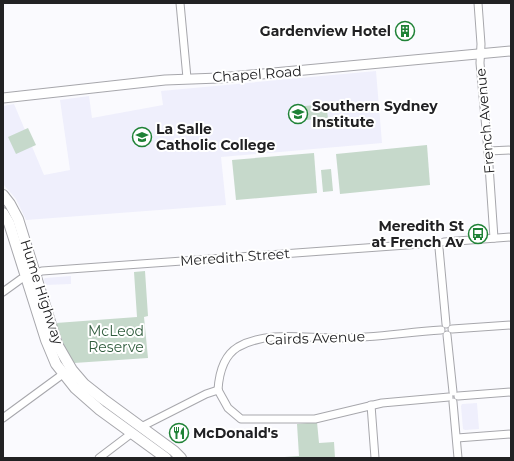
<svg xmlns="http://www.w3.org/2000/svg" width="514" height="461" font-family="Montserrat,sans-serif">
<rect width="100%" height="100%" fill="#fafafe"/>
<g fill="#efeffc">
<polygon points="376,71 382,143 221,157 226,205 26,220 16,199 3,184 3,106 14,104 44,175 70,170 60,100 89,96 92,118 163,105 161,91"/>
<polygon points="71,276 71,284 45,285 44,279 45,278"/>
<polygon points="477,403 479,429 465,430 463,429 461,406 462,404"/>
</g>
<g fill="#c6d9cb">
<polygon points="326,104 328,118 295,121 294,107"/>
<polygon points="28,128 36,145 16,154 8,137"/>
<polygon points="427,145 430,185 340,194 336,154"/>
<polygon points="314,153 317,193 236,200 232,160"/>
<polygon points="331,169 333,191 323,192 321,170"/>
<polygon points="145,271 148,316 144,317 148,358 74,363 65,348 56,323 137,317 134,272"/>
<polygon points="317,422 319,443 334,442 335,458 270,458 299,456 297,424"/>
</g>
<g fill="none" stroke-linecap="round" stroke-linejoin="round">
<defs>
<g id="minor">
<polyline points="180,3 187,78"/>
<polyline points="478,3 481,44 480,63 488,151 494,238"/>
<polyline points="488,151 511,150"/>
<polyline points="444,242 511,237"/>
<polyline points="439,248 446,324"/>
<polyline points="3,292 21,279 42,271 435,243"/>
<polyline points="452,329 511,325"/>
<polyline points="447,335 453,392"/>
<path d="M218 390C219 374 223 356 238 347 268 330 308 339 340 338 374 338 408 332 441 330"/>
<polyline points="218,390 228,408 241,419 315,419 382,403 449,397"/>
<polyline points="458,396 511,392"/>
<polyline points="453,402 458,458"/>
<polyline points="371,405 375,458"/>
<polyline points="3,418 63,374"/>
<polyline points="141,427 206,394 218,390"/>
<polyline points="457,438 511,434"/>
<polyline points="99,458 132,433"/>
</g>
<polyline id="major" points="3,98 165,80 219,78 511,51"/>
<g id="highway">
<polyline points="3,195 10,204 18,219 57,344 72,370 84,384 103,399 174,451 181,458"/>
<polyline points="3,213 9,223 46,340 56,364 75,388 100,410 166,458"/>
</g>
</defs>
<use href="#minor" stroke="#a7a7ac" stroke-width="9"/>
<use href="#major" stroke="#a7a7ac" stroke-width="11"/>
<use href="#highway" stroke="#a7a7ac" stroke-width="12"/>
<use href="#minor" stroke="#fff" stroke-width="7"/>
<use href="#major" stroke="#fff" stroke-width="9"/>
<use href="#highway" stroke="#fff" stroke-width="10"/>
</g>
<defs>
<symbol id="building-ring" viewBox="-11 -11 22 22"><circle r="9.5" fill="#fff" stroke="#1f8236" stroke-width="1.5"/><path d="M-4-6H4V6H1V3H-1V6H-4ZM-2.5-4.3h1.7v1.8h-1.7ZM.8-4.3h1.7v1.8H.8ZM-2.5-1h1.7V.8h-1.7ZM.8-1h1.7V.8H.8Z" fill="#1f8236"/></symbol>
<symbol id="university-ring" viewBox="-11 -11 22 22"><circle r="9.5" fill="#fff" stroke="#1f8236" stroke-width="1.5"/><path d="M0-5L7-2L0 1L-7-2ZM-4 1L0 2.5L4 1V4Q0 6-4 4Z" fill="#1f8236"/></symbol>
<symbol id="school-ring" viewBox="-11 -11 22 22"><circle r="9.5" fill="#fff" stroke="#1f8236" stroke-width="1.5"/><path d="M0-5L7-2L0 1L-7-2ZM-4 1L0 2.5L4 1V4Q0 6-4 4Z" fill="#1f8236"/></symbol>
<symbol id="bus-ring" viewBox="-11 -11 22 22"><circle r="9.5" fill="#fff" stroke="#1f8236" stroke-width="1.5"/><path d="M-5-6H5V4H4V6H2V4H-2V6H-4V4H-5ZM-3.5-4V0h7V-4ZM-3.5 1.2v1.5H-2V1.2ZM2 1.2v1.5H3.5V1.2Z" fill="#1f8236"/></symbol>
<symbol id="restaurant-ring" viewBox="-11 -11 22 22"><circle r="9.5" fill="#fff" stroke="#1f8236" stroke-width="1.5"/><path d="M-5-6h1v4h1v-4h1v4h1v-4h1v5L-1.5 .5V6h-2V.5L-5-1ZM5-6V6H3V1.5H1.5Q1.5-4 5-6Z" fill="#1f8236"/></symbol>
</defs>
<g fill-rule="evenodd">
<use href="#building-ring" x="394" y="20" width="22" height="22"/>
<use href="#university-ring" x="287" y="103" width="22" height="22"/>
<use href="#school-ring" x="131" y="126" width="22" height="22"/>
<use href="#bus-ring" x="467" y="223" width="22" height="22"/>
<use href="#restaurant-ring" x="168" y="422" width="22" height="22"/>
</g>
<g text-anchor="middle" stroke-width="4" stroke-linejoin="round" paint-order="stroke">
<g font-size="14" font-weight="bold" fill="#212123" stroke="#fff" text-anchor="start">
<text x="391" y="36" text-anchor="end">Gardenview Hotel</text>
<text x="312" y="111">Southern Sydney<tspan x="312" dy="16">Institute</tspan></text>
<text x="156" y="134">La Salle<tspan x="156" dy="16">Catholic College</tspan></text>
<text x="464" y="231" text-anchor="end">Meredith St<tspan x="464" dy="16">at French Av</tspan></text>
<text x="193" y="438">McDonald's</text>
</g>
<g font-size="14" fill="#212123" stroke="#fff">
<text transform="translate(257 74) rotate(-4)" y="5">Chapel Road</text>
<text transform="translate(485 121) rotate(-95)" y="5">French Avenue</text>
<text transform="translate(235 257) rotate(-4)" y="5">Meredith Street</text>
<text transform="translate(42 292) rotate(72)" y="5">Hume Highway</text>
<text transform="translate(315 338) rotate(-2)" y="5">Cairds Avenue</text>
</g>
<g font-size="14" fill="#315d3e" stroke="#fff">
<text x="116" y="336">McLeod<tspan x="116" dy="16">Reserve</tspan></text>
</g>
</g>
<rect width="514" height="461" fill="none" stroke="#212123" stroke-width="8"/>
</svg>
